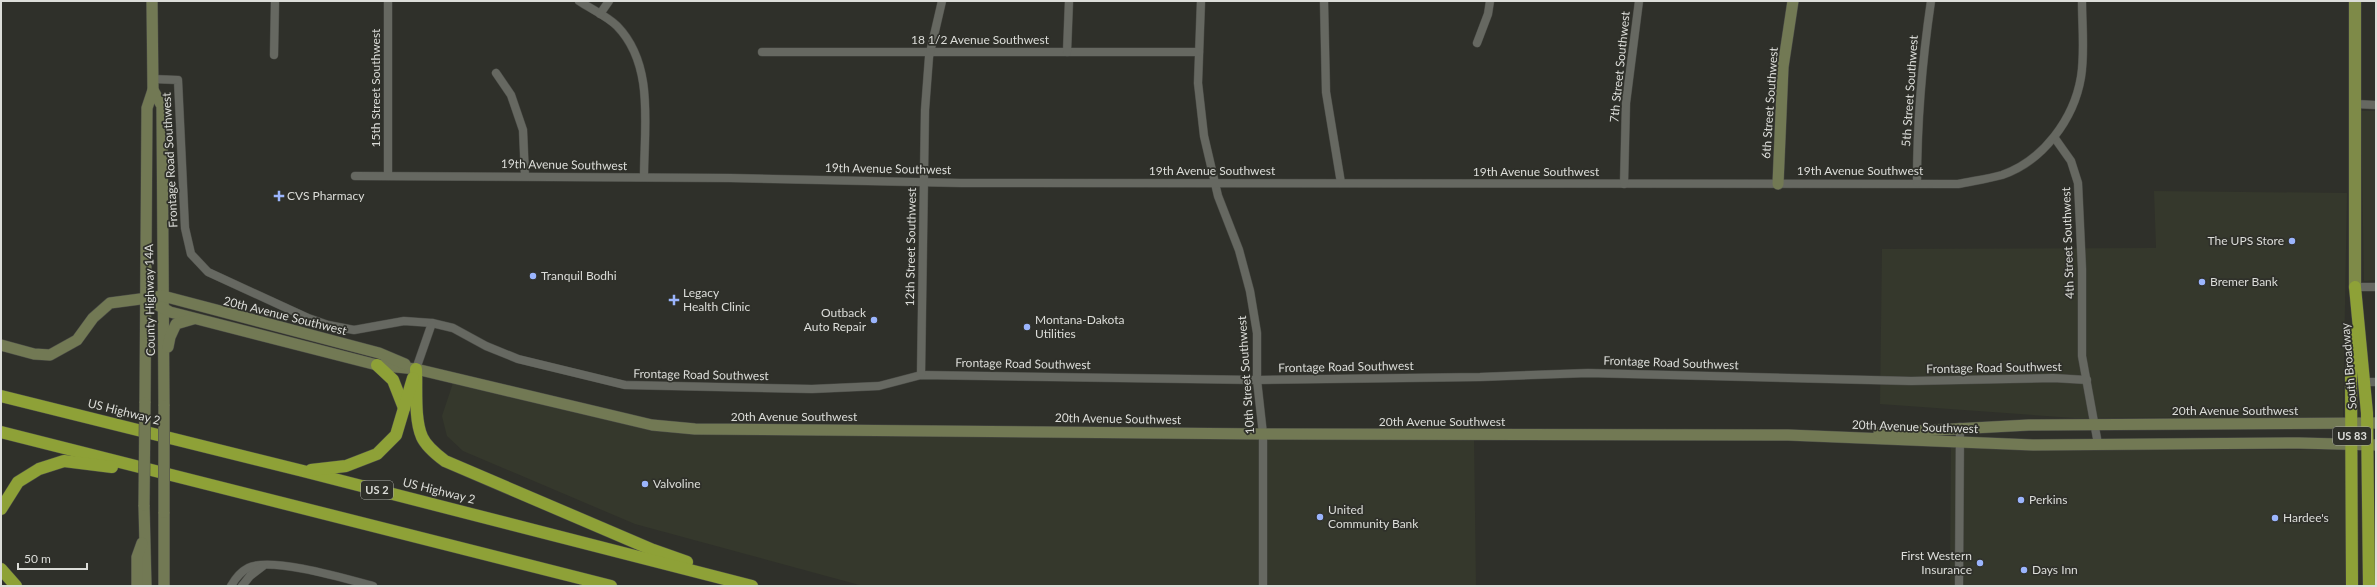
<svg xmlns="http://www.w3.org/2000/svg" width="2377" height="587" font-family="Lato,sans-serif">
<rect width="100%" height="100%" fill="#2f302a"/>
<g fill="#35382c">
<polygon points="2361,111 2376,111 2376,280 2364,281"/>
<polygon points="2154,191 2347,193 2343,417 2074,418 1880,404 1882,249 2156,248"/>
<polygon points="454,380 649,426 1474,436 1476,586 863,586 635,524 463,451 447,436 442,416"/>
<polygon points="1951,447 2095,450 2347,450 2345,586 1950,586"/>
</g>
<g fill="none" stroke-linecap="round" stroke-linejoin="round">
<defs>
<g id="street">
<path d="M579 1C591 9 607 16 617 26 655 65 644 127 644 177"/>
<polyline points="1201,1 1198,83 1204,136 1218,196 1239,250 1250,291 1257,333 1257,380 1263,434 1263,586"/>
<polyline points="1324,1 1326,92 1341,183"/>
<polyline points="600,14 609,1"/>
<polyline points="1477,43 1488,14 1490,1"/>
<polyline points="762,52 1199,52"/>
<polyline points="1067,52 1069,1"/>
<polyline points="274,55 275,1"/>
<polyline points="496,73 511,95 523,130 525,176"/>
<polyline points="153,79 178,80 185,228 191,254 208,272 308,318 328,325 354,330 404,321 432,323 453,328 486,346 518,359 625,385 812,389 879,386 921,375 1257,380 1480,377 1588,373 1911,381 2053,378 2087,380"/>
<polyline points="2356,104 2376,105"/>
<polyline points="2054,137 2071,161 2078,183 2082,269 2082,356 2098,444"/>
<polyline points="388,175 388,1"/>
<path d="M355 176 730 178 961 183 1958 184C1972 181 1988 179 2002 175 2043 161 2074 119 2081 77 2085 53 2082 26 2082 1"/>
<path d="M1917 183C1917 122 1922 62 1931 1"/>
<polyline points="1624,184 1626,103 1639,1"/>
<polyline points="2355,287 2376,287"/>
<polyline points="416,369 432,323"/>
<polyline points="921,375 925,110 929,57 942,1"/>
<polyline points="2365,382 2376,382"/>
<path d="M231 586C235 579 240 572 248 568 270 556 347 579 373 586"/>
<polyline points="242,586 250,576 263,566"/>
<polyline points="1959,586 1960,427"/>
</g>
<g id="secondary">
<polyline points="153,90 162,106 164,406"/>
<polyline points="1778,184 1783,67 1793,1"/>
<polyline points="145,298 170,312 377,365 416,369 652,425 695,429 1263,434 1788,435 2033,445 2299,443 2376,445"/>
<polyline points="1,345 34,354 50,355 77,340 93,318 110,303 163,296 379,353 405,364"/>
<polyline points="168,347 170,337 176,324 193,319"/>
<polyline points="145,403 147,108 153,90 152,1"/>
<polyline points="1879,433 2029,425 2376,423"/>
<polyline points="144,505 146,586"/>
<polyline points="137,586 137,557 142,543"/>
<polyline points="164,586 164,512"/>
</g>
<polyline id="primary" points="2355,1 2355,287"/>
<g id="highway">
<polyline points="2355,287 2367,413 2369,586"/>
<polyline points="377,365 393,380 404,408"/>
<path d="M416 369C417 388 414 419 422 437 426 446 437 455 445 461L653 550 687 562"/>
<polyline points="1,396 303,471 752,586"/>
<polyline points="1,432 611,586"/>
<polyline points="311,470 346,466 377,454 396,435 413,378"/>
<polyline points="1,509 18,482 39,469 64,461 112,467"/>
<polyline points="1,569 16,586"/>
<polyline points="2352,586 2351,378 2354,332"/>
</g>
</defs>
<use href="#street" stroke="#4a4b46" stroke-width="9"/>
<use href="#secondary" stroke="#4a4b46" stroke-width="12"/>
<use href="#primary" stroke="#4a4b46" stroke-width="13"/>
<use href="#highway" stroke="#4a4b46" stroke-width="13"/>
<use href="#street" stroke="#666861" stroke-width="8"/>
<use href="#secondary" stroke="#727954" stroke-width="11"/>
<use href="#primary" stroke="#7e8a48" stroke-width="12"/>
<use href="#highway" stroke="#8ea137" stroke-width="12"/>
<defs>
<g id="secondary-bridge">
<polyline points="144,505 145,403"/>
<polyline points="164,512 164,406"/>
</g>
</defs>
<use href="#secondary-bridge" stroke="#4a4b46" stroke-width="12" stroke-linecap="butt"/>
<use href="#secondary-bridge" stroke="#727954" stroke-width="11"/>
</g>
<g fill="#9bb5fd" stroke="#2f302a" stroke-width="1.5">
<path d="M277 190h4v4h4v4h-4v4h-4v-4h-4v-4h4z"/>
<circle cx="2292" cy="241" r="4"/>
<circle cx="533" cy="276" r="4"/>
<circle cx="2202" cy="282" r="4"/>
<path d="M672 294h4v4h4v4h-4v4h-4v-4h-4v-4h4z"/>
<circle cx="874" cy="320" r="4"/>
<circle cx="1027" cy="327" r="4"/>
<circle cx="645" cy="484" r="4"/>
<circle cx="2021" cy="500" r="4"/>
<circle cx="1320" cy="517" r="4"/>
<circle cx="2275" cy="518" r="4"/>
<circle cx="1980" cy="563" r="4"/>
<circle cx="2024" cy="570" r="4"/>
</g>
<g text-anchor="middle" stroke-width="3.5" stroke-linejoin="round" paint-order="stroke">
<g fill="#2f302a" stroke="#a8a9a4" stroke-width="1">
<rect x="2333" y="427" width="38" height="18" rx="3"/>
<rect x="361" y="481" width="32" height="18" rx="3"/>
</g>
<g font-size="11" font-weight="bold" fill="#dcddd9">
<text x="2352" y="440">US 83</text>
<text x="377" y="494">US 2</text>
</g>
<g font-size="12" fill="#dcddd9" stroke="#2f302a">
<text x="980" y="44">18 1/2 Avenue Southwest</text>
<text transform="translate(1620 67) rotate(-84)" y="4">7th Street Southwest</text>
<text transform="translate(376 88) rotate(-90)" y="4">15th Street Southwest</text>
<text transform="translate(1910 91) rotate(-86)" y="4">5th Street Southwest</text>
<text transform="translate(1770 103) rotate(-86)" y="4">6th Street Southwest</text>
<text transform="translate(170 160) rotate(-93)" y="4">Frontage Road Southwest</text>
<text transform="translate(564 165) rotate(1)" y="4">19th Avenue Southwest</text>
<text transform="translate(888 169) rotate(1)" y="4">19th Avenue Southwest</text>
<text x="1212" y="175">19th Avenue Southwest</text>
<text x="1860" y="175">19th Avenue Southwest</text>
<text x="1536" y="176">19th Avenue Southwest</text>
<text transform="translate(2068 243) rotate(-92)" y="4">4th Street Southwest</text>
<text transform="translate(911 247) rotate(-89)" y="4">12th Street Southwest</text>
<text transform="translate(150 300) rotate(-91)" y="4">County Highway 14A</text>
<text transform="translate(285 316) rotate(14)" y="4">20th Avenue Southwest</text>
<text transform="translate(1671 363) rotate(2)" y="4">Frontage Road Southwest</text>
<text transform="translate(1023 364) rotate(1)" y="4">Frontage Road Southwest</text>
<text transform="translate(2349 366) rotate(-95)" y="4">South Broadway</text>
<text transform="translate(1346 367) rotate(-1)" y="4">Frontage Road Southwest</text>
<text transform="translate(1994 368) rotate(-1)" y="4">Frontage Road Southwest</text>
<text transform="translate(701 375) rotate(1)" y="4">Frontage Road Southwest</text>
<text transform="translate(1246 375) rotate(-94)" y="4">10th Street Southwest</text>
<text x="2235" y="415">20th Avenue Southwest</text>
<text transform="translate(124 412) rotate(14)" y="4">US Highway 2</text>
<text x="794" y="421">20th Avenue Southwest</text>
<text transform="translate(1118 419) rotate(1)" y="4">20th Avenue Southwest</text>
<text x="1442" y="426">20th Avenue Southwest</text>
<text transform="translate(1915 427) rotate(2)" y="4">20th Avenue Southwest</text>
<text transform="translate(439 491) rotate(14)" y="4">US Highway 2</text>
</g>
<g font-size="12" fill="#dcddd9" stroke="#2f302a" text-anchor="start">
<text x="287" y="200">CVS Pharmacy</text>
<text x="2284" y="245" text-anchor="end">The UPS Store</text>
<text x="541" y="280">Tranquil Bodhi</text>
<text x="2210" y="286">Bremer Bank</text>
<text x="683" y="297">Legacy<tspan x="683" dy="14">Health Clinic</tspan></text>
<text x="866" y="317" text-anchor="end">Outback<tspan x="866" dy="14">Auto Repair</tspan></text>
<text x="1035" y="324">Montana-Dakota<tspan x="1035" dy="14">Utilities</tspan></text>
<text x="653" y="488">Valvoline</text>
<text x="2029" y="504">Perkins</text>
<text x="1328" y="514">United<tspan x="1328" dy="14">Community Bank</tspan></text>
<text x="2283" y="522">Hardee's</text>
<text x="1972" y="560" text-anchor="end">First Western<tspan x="1972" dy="14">Insurance</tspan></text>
<text x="2032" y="574">Days Inn</text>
</g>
</g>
<rect width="2377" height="587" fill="none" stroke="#dcddd9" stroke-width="4"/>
<path d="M18 563v6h69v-6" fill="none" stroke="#dcddd9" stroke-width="2"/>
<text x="24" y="563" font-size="12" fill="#dcddd9" stroke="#2f302a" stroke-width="3" paint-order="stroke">50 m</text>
</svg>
